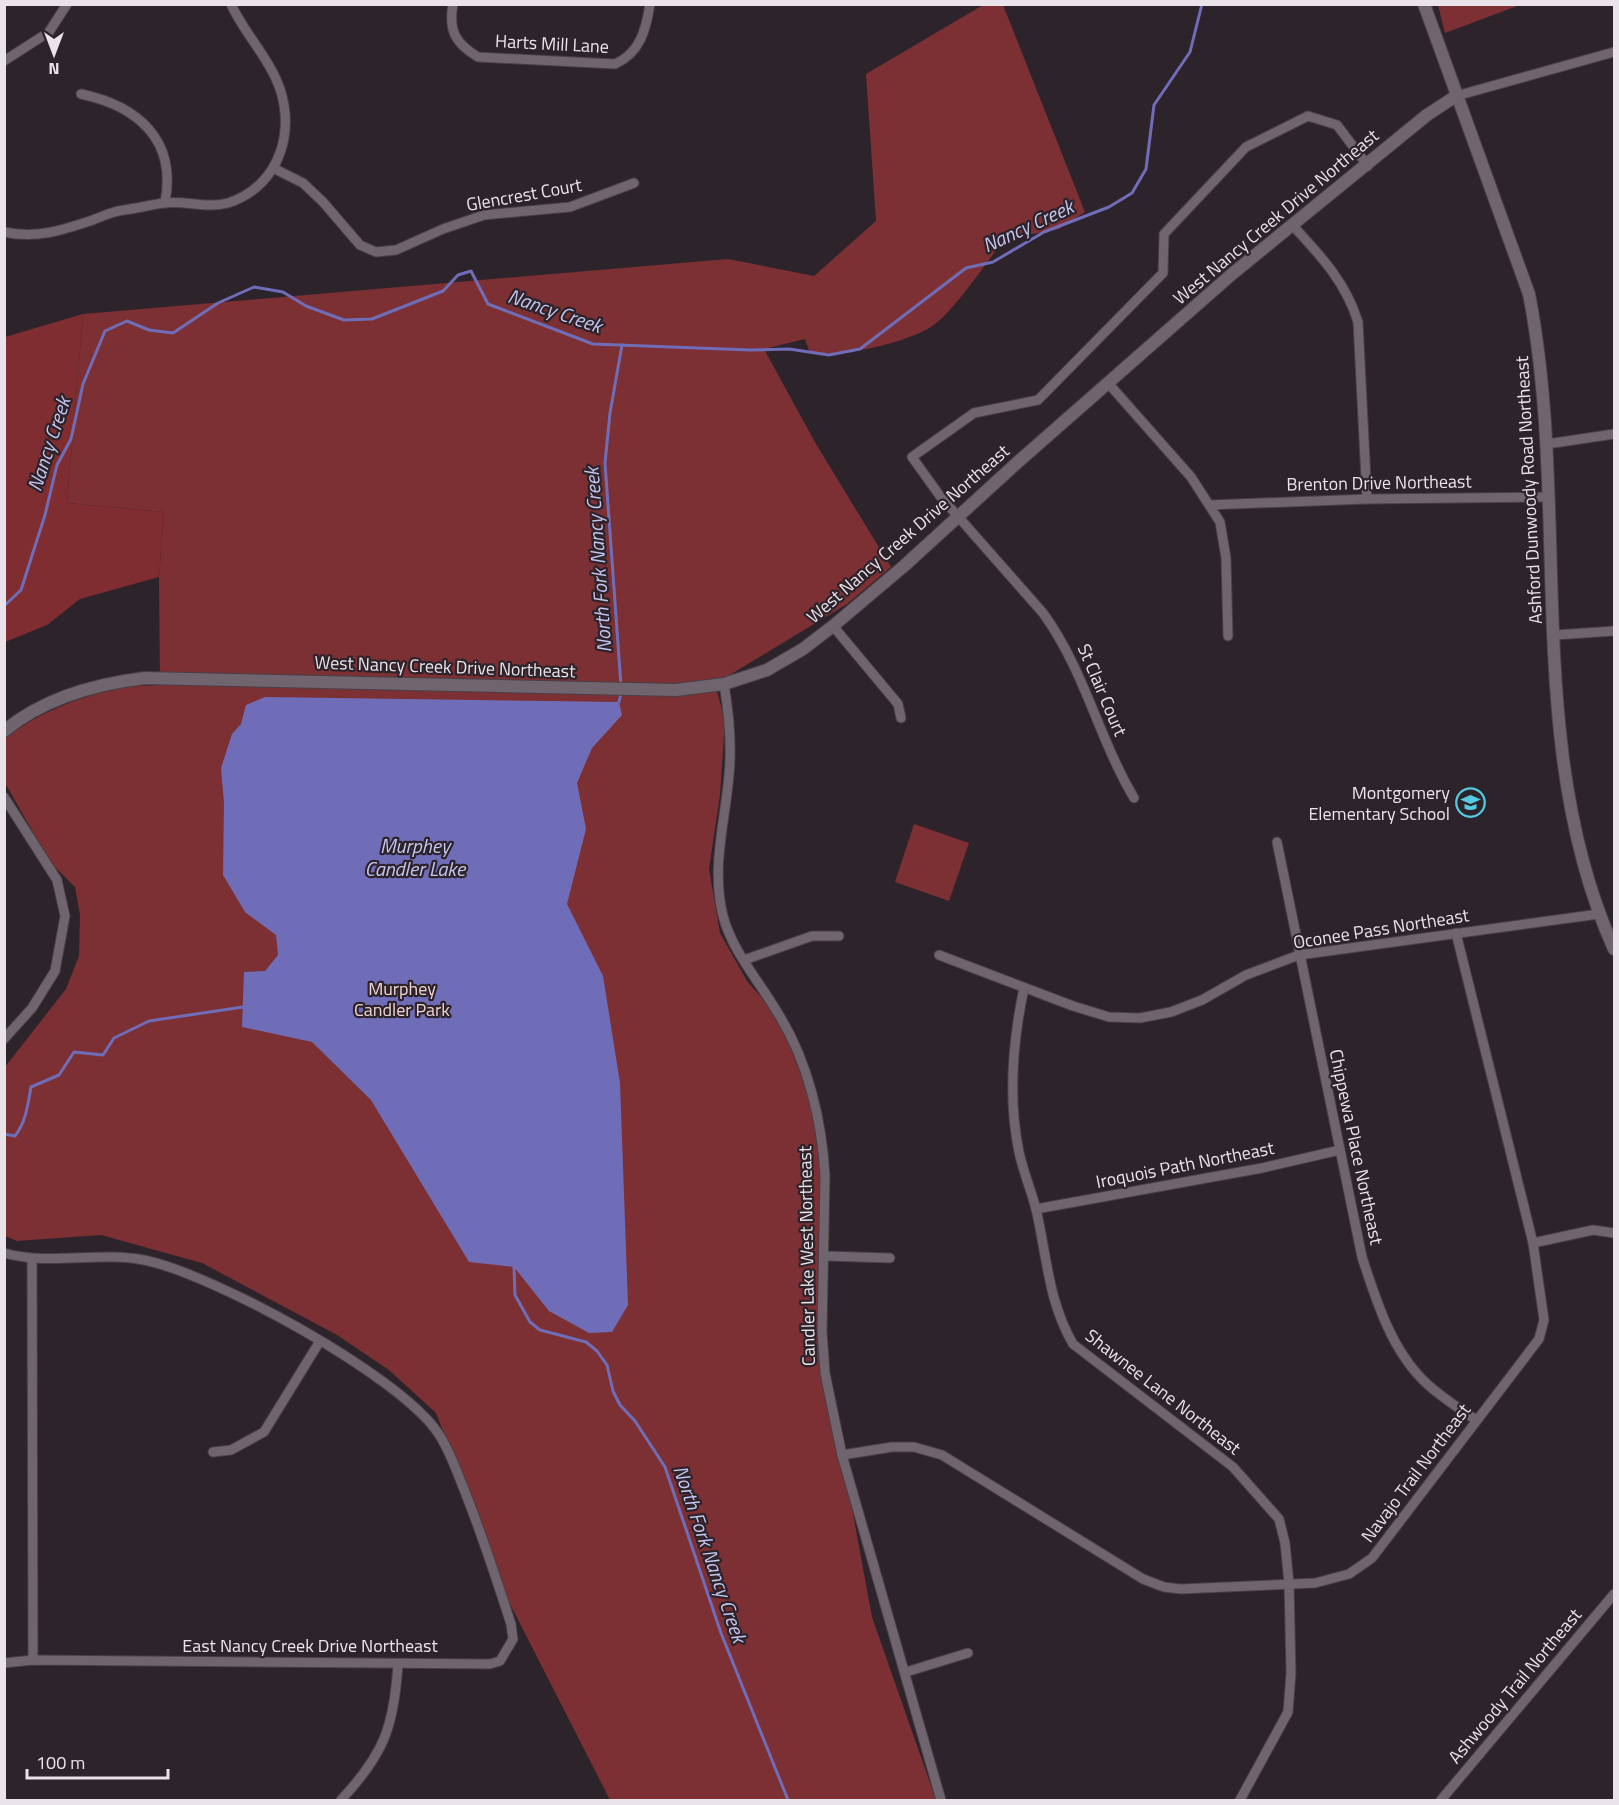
<svg xmlns="http://www.w3.org/2000/svg" width="1619" height="1805" font-family="'Titillium Web',sans-serif">
<rect width="100%" height="100%" fill="#2d232b"/>
<g fill="#7c3033">
<path d="M983 5H1003L1085 212 1059 229 1005 239C987 261 953 313 931 327 905 343 840 358 810 353L805 339 764 349 816 444 891 567 847 604 715 684 725 721 720 795 709 869 720 933 747 981 789 1029 816 1113 821 1166V1299L832 1400 872 1617 936 1800H610L509 1602 436 1413 389 1370 337 1335 202 1263 101 1235 17 1241 5 1236V1067L66 989 79 956 80 915 75 887 50 862 5 783V738C42 711 82 695 128 687 138 685 150 686 160 685L159 577 164 512 67 503 83 314 728 259 814 276 876 221 866 74Z"/>
<polygon points="1438,5 1438,4 1520,5 1445,33"/>
<polygon points="914,824 969,843 949,901 895,882"/>
</g>
<polygon fill="#802d32" points="83,314 67,503 164,512 159,577 80,599 47,625 5,642 5,337"/>
<polygon fill="#706db8" points="265,697 619,702 622,715 592,748 577,783 586,829 567,904 603,976 620,1083 628,1305 612,1332 589,1333 549,1311 514,1267 469,1262 371,1100 312,1042 242,1027 244,972 265,971 278,955 276,935 245,912 223,875 224,803 221,768 232,734 241,724 246,705"/>
<g fill="none" stroke-linecap="round" stroke-linejoin="round">
<g stroke="#706db8" stroke-width="3">
<polyline points="4,606 21,590 45,515 57,465 71,439 83,384 105,331 127,321 149,330 173,333 218,303 254,287 283,292 306,306 344,320 372,319 443,291 458,275 471,271 488,304 593,344 750,350 789,349 829,355 860,349 966,268 993,262 1044,232 1109,207 1132,193 1146,169 1154,105 1190,52 1202,4"/>
<polyline points="621,686 605,463 610,413 622,345"/>
<polyline points="619,702 621,693"/>
<path d="M4 1134 15 1136C26 1122 28 1104 31 1087L59 1075 74 1052 103 1055 114 1038 149 1021 243 1007"/>
<polyline points="514,1267 515,1295 530,1322 540,1330 586,1342 597,1351 607,1365 613,1391 620,1405 635,1421 665,1467 721,1633 788,1800"/>
</g>
<defs>
<g id="street">
<path d="M453 4C448 31 456 44 478 57L615 64C640 53 646 30 650 4"/>
<polyline points="4,61 49,32 67,4"/>
<path d="M81 94C138 106 177 140 165 202"/>
<polyline points="1456,96 1614,52"/>
<polyline points="275,169 303,183 323,202 360,245 376,252 396,250 443,229 484,215 570,207 634,183"/>
<path d="M1294 227C1322 257 1346 283 1358 322L1367 499"/>
<path d="M4 232C37 239 63 230 93 220 103 216 113 211 124 210 138 208 150 205 164 203 185 200 206 209 228 203 281 186 298 127 276 79 264 52 243 31 231 4"/>
<polyline points="1108,383 1191,477 1220,522 1226,558 1228,636"/>
<polyline points="1547,444 1614,434"/>
<polyline points="1209,505 1367,499 1549,497"/>
<polyline points="833,626 898,704 901,718"/>
<polyline points="1555,635 1614,631"/>
<path d="M724 684C729 714 732 745 729 775 725 823 711 867 723 916 733 953 760 982 779 1015 808 1062 822 1121 825 1176L822 1332 825 1373 842 1455 941 1800"/>
<polyline points="4,797 57,880 65,916 55,971 32,1008 4,1039"/>
<path d="M1134 798C1098 737 1085 671 1043 613L940 496 912 457 974 413 1038 400 1163 273 1164 234 1246 147 1308 116 1337 125 1368 166"/>
<path d="M1277 842 1362 1257C1376 1300 1391 1349 1424 1381 1439 1396 1459 1408 1476 1420"/>
<polyline points="939,955 1073,1006 1109,1017 1140,1018 1171,1012 1202,1000 1246,975 1299,955 1599,914"/>
<polyline points="744,960 812,936 839,936"/>
<path d="M1024 988C1013 1040 1008 1099 1019 1152 1023 1171 1031 1190 1036 1209 1047 1256 1048 1301 1073 1344L1233 1467 1279 1519 1285 1543 1289 1583 1291 1673 1288 1712 1240 1800"/>
<polyline points="1036,1209 1262,1168 1340,1150"/>
<polyline points="1533,1243 1593,1230 1614,1233"/>
<path d="M4 1253C50 1266 98 1251 144 1260 213 1274 399 1375 438 1433 449 1449 456 1469 463 1487 481 1531 496 1578 511 1624L513 1639 500 1661 490 1664 33 1660 4 1663"/>
<polyline points="825,1256 890,1258"/>
<polyline points="32,1259 33,1660"/>
<polyline points="213,1452 231,1450 264,1432 320,1341"/>
<polyline points="842,1455 892,1447 914,1447 942,1455 1143,1579 1164,1587 1181,1589 1315,1583 1349,1574 1372,1558 1539,1339 1544,1320 1533,1243 1456,933"/>
<polyline points="906,1672 968,1653"/>
<path d="M341 1800C384 1754 394 1727 398 1664"/>
<polyline points="1441,1800 1614,1594"/>
</g>
<g id="secondary">
<path d="M1424 4 1529 294C1571 509 1522 745 1614 949"/>
<path d="M4 731C44 698 94 684 145 678L676 690 724 684 767 670 803 649 833 626 904 566 1019 461 1232 274 1427 115 1456 96"/>
</g>
</defs>
<use href="#street" stroke="#484047" stroke-width="11"/>
<use href="#secondary" stroke="#484047" stroke-width="14"/>
<use href="#street" stroke="#70646e" stroke-width="9"/>
<use href="#secondary" stroke="#70646e" stroke-width="12"/>
</g>
<defs>
<symbol id="school-ring" viewBox="-11 -11 22 22"><circle r="9.5" fill="#2d232b" stroke="#55cae0" stroke-width="1.5"/><path d="M0-5L7-2L0 1L-7-2ZM-4 1L0 2.5L4 1V4Q0 6-4 4Z" fill="#55cae0"/></symbol>
</defs>
<g fill-rule="evenodd">
<use href="#school-ring" x="1454" y="786" width="33" height="33"/>
</g>
<g text-anchor="middle" stroke-width="4.5" stroke-linejoin="round" paint-order="stroke">
<g font-size="18" fill="#eae3e9" stroke="#2d232b">
<text transform="translate(552 44) rotate(3)" y="6">Harts Mill Lane</text>
<text transform="translate(524 195) rotate(-10)" y="6">Glencrest Court</text>
<text transform="translate(1276 217) rotate(-40)" y="6">West Nancy Creek Drive Northeast</text>
<text transform="translate(1379 483) rotate(-1)" y="6">Brenton Drive Northeast</text>
<text transform="translate(1529 490) rotate(-93)" y="6">Ashford Dunwoody Road Northeast</text>
<text transform="translate(908 534) rotate(-41)" y="6">West Nancy Creek Drive Northeast</text>
<text transform="translate(445 667) rotate(2)" y="6">West Nancy Creek Drive Northeast</text>
<text transform="translate(1102 690) rotate(67)" y="6">St Clair Court</text>
<text transform="translate(1381 929) rotate(-9)" y="6">Oconee Pass Northeast</text>
<text transform="translate(1356 1147) rotate(78)" y="6">Chippewa Place Northeast</text>
<text transform="translate(1185 1165) rotate(-11)" y="6">Iroquois Path Northeast</text>
<text transform="translate(807 1256) rotate(-91)" y="6">Candler Lake West Northeast</text>
<text transform="translate(1163 1392) rotate(38)" y="6">Shawnee Lane Northeast</text>
<text transform="translate(1416 1473) rotate(-53)" y="6">Navajo Trail Northeast</text>
<text x="310" y="1652">East Nancy Creek Drive Northeast</text>
<text transform="translate(1515 1686) rotate(-50)" y="6">Ashwoody Trail Northeast</text>
</g>
<g font-size="18" fill="#eae3e9" stroke="#2d232b" text-anchor="end">
<text x="1450" y="799">Montgomery<tspan x="1450" dy="21">Elementary School</tspan></text>
</g>
<g font-size="18" fill="#eed4d3" stroke="#2d232b">
<text x="402" y="995">Murphey<tspan x="402" dy="21">Candler Park</tspan></text>
</g>
<g font-size="20" font-style="italic" fill="#c5c6ef" stroke="#2d232b">
<text transform="translate(1028 226) rotate(-25)" y="7">Nancy Creek</text>
<text transform="translate(555 311) rotate(19)" y="7">Nancy Creek</text>
<text transform="translate(49 444) rotate(-72)" y="7">Nancy Creek</text>
<text transform="translate(598 560) rotate(-94)" y="7">North Fork Nancy Creek</text>
<text x="415" y="853">Murphey<tspan x="415" dy="23">Candler Lake</tspan></text>
<text transform="translate(710 1554) rotate(71)" y="7">North Fork Nancy Creek</text>
</g>
</g>
<rect width="1619" height="1805" fill="none" stroke="#eae3e9" stroke-width="12"/>
<g transform="translate(54 54) rotate(180)" stroke="#2d232b" stroke-width="4.5" paint-order="stroke">
<path d="M0-4.5L10 22L0 15L-10 22Z" fill="#eae3e9"/>
<text y="-9" font-size="16" font-weight="bold" text-anchor="middle" fill="#eae3e9">N</text>
</g>
<path d="M27 1769v9h141v-9" fill="none" stroke="#eae3e9" stroke-width="3"/>
<text x="36" y="1769" font-size="18" fill="#eae3e9" stroke="#2d232b" stroke-width="4.5" paint-order="stroke">100 m</text>
</svg>
